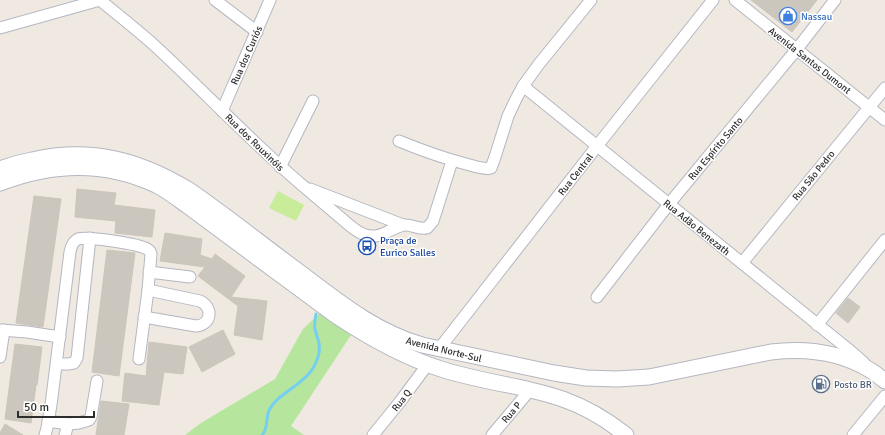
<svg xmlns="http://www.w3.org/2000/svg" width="885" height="435" font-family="Signika,sans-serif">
<rect width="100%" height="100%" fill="#efe9e1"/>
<polygon fill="#b6e59e" points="321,312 353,332 291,426 304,435 185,435 201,423 275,379 303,329"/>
<polygon fill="#c9ec9a" points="278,191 304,205 296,221 269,208"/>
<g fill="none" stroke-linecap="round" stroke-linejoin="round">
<path stroke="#75cff0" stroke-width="3" d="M262 435C270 427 264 415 271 407 273 403 276 401 279 398 296 384 314 377 319 353 321 342 317 339 315 329 314 324 315 319 316 314"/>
</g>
<g fill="#cbc7bf" stroke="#cbc5ba">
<polygon points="751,0 817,0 792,32"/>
<polygon points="77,189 116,193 114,205 155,210 152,237 115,233 116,221 75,217"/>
<polygon points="34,196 61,199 43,327 16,323"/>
<polygon points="165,233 202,239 200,255 212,259 215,254 245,276 231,297 267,301 262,340 234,335 238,306 198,276 205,267 160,261"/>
<polygon points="107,250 135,253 119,376 92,372"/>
<polygon points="848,298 860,307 848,323 836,313"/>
<polygon points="223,330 235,354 202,372 189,347"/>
<polygon points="149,342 187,347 183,374 164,372 159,405 122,401 125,373 146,376"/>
<polygon points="15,344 42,347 37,385 36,385 31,423 5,419"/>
<polygon points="101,401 129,404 124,435 96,435"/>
<polygon points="5,424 23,435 0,435 0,433"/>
</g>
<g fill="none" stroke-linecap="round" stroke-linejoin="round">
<defs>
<g id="street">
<path d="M100 0C118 15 136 29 154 45 204 91 250 141 302 185 315 196 328 207 341 218 348 224 355 231 363 234 380 241 389 228 404 225 412 224 419 230 427 228L433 221 452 161"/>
<polyline points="215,0 257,32"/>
<polyline points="735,0 885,120"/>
<polyline points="0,28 100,0"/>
<polyline points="523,86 669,204 848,349 864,363"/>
<polyline points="222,111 270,0"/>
<path d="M399 141C421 150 443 158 466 164 474 166 483 170 491 168L495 157 508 116 516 99 523 86 539 64 591 0"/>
<polyline points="280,167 313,101"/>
<polyline points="310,189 403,225"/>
<polyline points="742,263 885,88"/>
<polyline points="149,272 190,277"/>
<polyline points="597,297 669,204 797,49 835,0"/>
<path d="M144 317 196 326C211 325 214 308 200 301L148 290"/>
<polyline points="817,325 885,240"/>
<polyline points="0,330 27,332 60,337"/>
<polyline points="439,349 597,146 713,0"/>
<polyline points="0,357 4,330"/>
<polyline points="57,364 68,364 74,363 77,358 90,238"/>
<polyline points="48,421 68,424 65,435"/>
<polyline points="68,424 79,423 89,420 91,417 97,381"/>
<path d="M45 435 47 428 51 405 70 252C71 247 73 241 78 239 87 236 139 244 147 249 150 251 150 251 151 254L148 290 139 359"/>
<polyline points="373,435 399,403 428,364"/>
<polyline points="492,435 530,390"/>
<polyline points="853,435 885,396"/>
</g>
<g id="secondary">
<path d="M0 169C10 165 21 162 32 160 91 147 138 159 189 190 228 217 264 246 302 274 339 302 376 332 422 345L554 373 586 378 617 379 649 377 771 352C805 348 840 352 870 370 875 373 880 377 885 381"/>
<path d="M0 183C53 163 104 161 156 185 168 191 178 199 189 207L335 315C368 337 403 357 441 369 466 377 492 382 518 387 534 391 550 394 565 400 588 408 607 420 626 435"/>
</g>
</defs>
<use href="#street" stroke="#b4b7c1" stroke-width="13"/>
<use href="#secondary" stroke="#b4b7c1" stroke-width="17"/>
<use href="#street" stroke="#fff" stroke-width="11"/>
<use href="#secondary" stroke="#fff" stroke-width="15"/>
</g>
<defs>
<symbol id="shop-ring" viewBox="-11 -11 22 22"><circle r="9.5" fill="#fff" stroke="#3f7fe0" stroke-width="1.5"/><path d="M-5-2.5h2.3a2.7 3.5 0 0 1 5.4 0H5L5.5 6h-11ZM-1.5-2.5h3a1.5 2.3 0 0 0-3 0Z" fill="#3f7fe0"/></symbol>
<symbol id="bus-ring" viewBox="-11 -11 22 22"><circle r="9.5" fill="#fff" stroke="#1a4fb4" stroke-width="1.5"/><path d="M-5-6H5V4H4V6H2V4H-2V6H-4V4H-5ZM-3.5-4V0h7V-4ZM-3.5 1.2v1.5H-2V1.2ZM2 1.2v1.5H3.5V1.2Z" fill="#1a4fb4"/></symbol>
<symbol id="fuel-ring" viewBox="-11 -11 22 22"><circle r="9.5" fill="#fff" stroke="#5c6f8a" stroke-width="1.5"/><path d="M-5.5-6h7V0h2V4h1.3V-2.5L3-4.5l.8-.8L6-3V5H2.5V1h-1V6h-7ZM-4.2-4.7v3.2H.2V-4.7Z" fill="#5c6f8a"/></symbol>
</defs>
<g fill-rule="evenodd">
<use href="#shop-ring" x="778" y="6" width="20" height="20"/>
<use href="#bus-ring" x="357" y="236" width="20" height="20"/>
<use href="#fuel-ring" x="811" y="374" width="20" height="20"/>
</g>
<g text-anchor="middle" stroke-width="3" stroke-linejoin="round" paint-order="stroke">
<g font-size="10" fill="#366cbe" stroke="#fff" text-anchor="start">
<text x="801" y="20">Nassau</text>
</g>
<g font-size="10" fill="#2e2e2e" stroke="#fff">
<text transform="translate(246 55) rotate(-66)" y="4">Rua dos Curiós</text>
<text transform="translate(810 60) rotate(38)" y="4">Avenida Santos Dumont</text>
<text transform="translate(255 142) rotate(44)" y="4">Rua dos Rouxinóis</text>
<text transform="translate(715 148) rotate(-50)" y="4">Rua Espírito Santo</text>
<text transform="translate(575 174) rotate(-52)" y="4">Rua Central</text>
<text transform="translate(813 175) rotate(-51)" y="4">Rua São Pedro</text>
<text transform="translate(697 227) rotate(39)" y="4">Rua Adão Benezath</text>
<text transform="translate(444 349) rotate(14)" y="4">Avenida Norte-Sul</text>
<text transform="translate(401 400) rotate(-52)" y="4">Rua Q</text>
<text transform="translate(511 412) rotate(-50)" y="4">Rua P</text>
</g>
<g font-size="10" fill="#164399" stroke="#fff" text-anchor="start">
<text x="380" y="244">Praça de<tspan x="380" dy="12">Eurico Salles</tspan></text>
</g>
<g font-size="10" fill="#4e5e75" stroke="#fff" text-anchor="start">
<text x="834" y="388">Posto BR</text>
</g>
</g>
<path d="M18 411v6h76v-6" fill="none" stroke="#2e2e2e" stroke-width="2"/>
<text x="24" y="411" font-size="12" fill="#2e2e2e" stroke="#ffffff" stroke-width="3" paint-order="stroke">50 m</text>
</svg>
